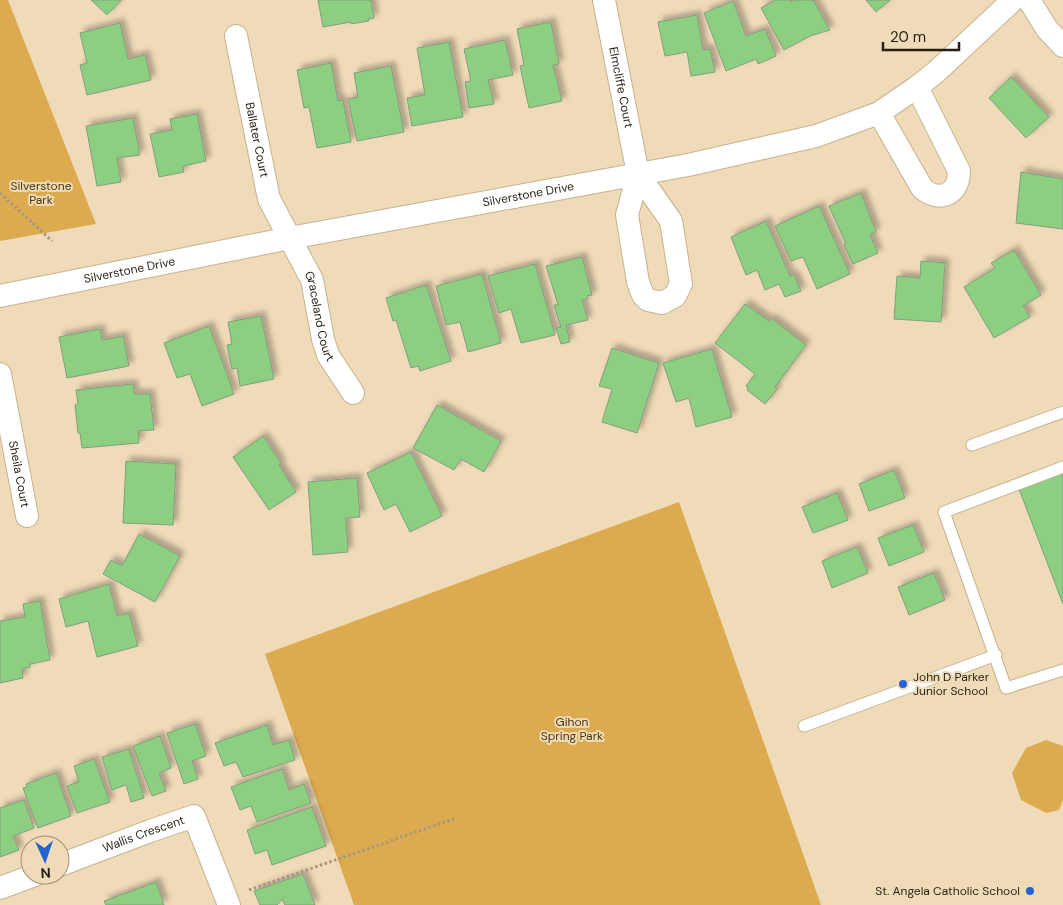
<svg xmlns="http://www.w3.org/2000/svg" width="1063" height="905" font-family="'DM Sans',sans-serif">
<defs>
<filter id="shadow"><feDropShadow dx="4.5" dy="-4.5" stdDeviation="2.5" flood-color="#0004"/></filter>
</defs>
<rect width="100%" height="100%" fill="#f0dbb8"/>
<g fill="#dcab4f">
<polygon points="0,0 8,0 96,224 0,241"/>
<polygon points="679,502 821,905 354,905 265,654"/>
<polygon points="1046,740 1063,746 1063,800 1059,810 1046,813 1021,800 1012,773 1026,748"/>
</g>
<g fill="#8ccf81" stroke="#849d80" filter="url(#shadow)">
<polygon points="91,0 121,0 107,15"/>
<polygon points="318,0 371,0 374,18 368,19 369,21 351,24 351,22 323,27"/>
<polygon points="775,0 790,0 791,2 795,0 813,0 830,30 810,36 784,50 761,8"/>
<polygon points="866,0 890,0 876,12"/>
<polygon points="733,1 746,36 765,29 776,56 758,64 756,59 726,71 704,13"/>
<polygon points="697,15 703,50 710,49 715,72 691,76 687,52 665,56 658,22"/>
<polygon points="551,22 559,64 553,65 562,101 529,108 520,66 524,65 517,29"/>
<polygon points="120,23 128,59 145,55 151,80 87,95 80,65 87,63 80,33"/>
<polygon points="505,40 513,75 488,80 494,104 469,108 465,82 471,81 464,49"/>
<polygon points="449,42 463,117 412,126 407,98 425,95 417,48"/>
<polygon points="331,63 338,101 343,100 351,142 317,148 309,107 304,108 297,70"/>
<polygon points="391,66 404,132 357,141 348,99 358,97 354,73"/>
<polygon points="1011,77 1049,117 1026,138 989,98"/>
<polygon points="197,114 206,161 183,166 184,172 159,177 150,134 172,130 170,119"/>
<polygon points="133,118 140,155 117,158 121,182 97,186 86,126"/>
<polygon points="1021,172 1063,179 1063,229 1016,223"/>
<polygon points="861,193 876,232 870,235 878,253 853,264 844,245 846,244 829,206"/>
<polygon points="819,206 850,274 817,289 803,257 791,261 775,226"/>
<polygon points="766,221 790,276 794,275 801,291 785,297 779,284 765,290 757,270 746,275 731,237"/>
<polygon points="1014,250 1041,295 1023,306 1030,317 994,338 964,287 995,268 991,263"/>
<polygon points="582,257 592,295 587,296 588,299 582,300 588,320 566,325 570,342 561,344 556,328 561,327 554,305 558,305 546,266"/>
<polygon points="921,261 945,263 941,322 894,319 897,276 920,278"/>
<polygon points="535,264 555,335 521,343 511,309 499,313 488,276"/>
<polygon points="482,274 501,343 468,352 460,322 446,325 436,286"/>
<polygon points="426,285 451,361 420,371 418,366 411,368 396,320 393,321 386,298"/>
<polygon points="745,304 769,321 771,318 806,345 775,387 777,389 765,404 747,390 748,387 746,386 755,374 715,343"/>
<polygon points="261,316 274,379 240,386 237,368 232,369 227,345 232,344 228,322"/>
<polygon points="209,326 234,394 202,406 190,374 177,378 164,343"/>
<polygon points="100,329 102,340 123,336 129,366 67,378 59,337"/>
<polygon points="612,348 659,363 637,433 602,422 612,389 599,386"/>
<polygon points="712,349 732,417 696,427 689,398 676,402 663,363"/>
<polygon points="133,384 134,394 150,394 154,430 138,431 139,443 82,448 80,433 78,433 75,405 78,404 76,390"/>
<polygon points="437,405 501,441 484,472 461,459 454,470 413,448"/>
<polygon points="263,436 281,463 279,465 296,492 269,510 233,457"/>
<polygon points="411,452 442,516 410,532 396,504 384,510 367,473"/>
<polygon points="126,461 176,464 173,525 123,523"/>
<polygon points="894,470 905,498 869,511 859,484"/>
<polygon points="1063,473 1063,604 1019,489"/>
<polygon points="357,478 360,517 346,518 348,552 313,555 308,482"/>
<polygon points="837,493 848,520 813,533 802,507"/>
<polygon points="913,525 924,552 889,566 878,538"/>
<polygon points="139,534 180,556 155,602 103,574 111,560 122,566"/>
<polygon points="857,547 868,573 832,588 822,561"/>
<polygon points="934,573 945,600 909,615 898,587"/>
<polygon points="109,584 117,616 129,613 138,646 97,657 88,621 66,627 59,599"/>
<polygon points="40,601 50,660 30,664 30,667 22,669 23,678 0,683 0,621 25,617 23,604"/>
<polygon points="195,724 206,756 192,761 198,779 184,784 167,733"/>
<polygon points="267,725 273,745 289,740 295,760 243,777 236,762 224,766 215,743"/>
<polygon points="160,736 171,768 159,773 166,791 152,796 133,746"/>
<polygon points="129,749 144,798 131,802 126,785 112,790 102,757"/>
<polygon points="94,759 110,802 77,813 67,786 79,782 74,766"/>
<polygon points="282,769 289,790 304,784 311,803 257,822 251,806 240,810 231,787"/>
<polygon points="56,773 71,816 38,828 23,788 27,787 26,784"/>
<polygon points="24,800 34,828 13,836 19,850 0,857 0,808"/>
<polygon points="312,807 326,846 272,865 267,850 255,854 247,830"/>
<polygon points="303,874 315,905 285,905 282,899 277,905 260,905 254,891"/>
<polygon points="156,882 164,905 106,905 104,901"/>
</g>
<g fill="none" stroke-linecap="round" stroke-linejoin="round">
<defs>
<g id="service">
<polyline points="972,445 1063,412"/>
<polyline points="1063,467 944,512 1006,688 1063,670"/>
<polyline points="804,726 996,655"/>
</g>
<g id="minor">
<path id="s1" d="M604 0 638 174"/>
<polyline points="1029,0 1047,29 1063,46"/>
<path id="s2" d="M236 36 269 199 312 280 323 339 328 355 353 393"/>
<path d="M879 113 922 188C939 203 959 195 959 171L917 87"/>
<polygon points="638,174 671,221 681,284 675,296 662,303 648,300 643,295 638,282 627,215"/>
<path id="s3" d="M0 296 290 238 688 165 816 136 879 113 917 87 936 72 1013 0"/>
<path id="s4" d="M0 374 27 516"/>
<path id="s5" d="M60 865 150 831 194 816 229 905"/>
<polyline points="0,888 35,875"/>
</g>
</defs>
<use href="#service" stroke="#c6b290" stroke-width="13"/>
<use href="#minor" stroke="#c6b290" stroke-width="24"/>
<g stroke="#a6967b" stroke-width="3" stroke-dasharray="2.5 2.5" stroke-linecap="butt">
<polyline points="0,193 52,241"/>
<polyline points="249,890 456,818"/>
</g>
<use href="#service" stroke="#fff" stroke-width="11"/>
<use href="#minor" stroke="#fff" stroke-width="22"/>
</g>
<g fill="#2563d0" stroke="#f0dbb8" stroke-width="2">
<circle cx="903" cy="684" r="5"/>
<circle cx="1030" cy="891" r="5"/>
</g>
<g text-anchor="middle" stroke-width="4" stroke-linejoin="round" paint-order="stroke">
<g font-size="12" fill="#271f12" stroke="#f0dbb8">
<text dy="4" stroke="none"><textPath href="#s1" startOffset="89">Elmcliffe Court</textPath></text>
<text dy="4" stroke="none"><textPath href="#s2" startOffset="106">Ballater Court</textPath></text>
<text dy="4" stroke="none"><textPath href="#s3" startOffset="538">Silverstone Drive</textPath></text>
<text dy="4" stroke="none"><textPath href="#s3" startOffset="132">Silverstone Drive</textPath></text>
<text dy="4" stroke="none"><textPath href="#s2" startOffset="295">Graceland Court</textPath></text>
<text dy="4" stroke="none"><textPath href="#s4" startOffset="102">Sheila Court</textPath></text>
<text dy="4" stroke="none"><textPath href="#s5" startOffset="89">Wallis Crescent</textPath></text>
</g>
<g font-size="12" fill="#49340b" stroke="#f0dbb8">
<text x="41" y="190">Silverstone<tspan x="41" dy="14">Park</tspan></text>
<text x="572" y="726">Gihon<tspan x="572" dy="14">Spring Park</tspan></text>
</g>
<g font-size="12" fill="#271f12" stroke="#f0dbb8" text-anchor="start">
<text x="913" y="681">John D Parker<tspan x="913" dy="14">Junior School</tspan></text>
<text x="1020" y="895" text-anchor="end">St. Angela Catholic School</text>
</g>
</g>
<g transform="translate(45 860) rotate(177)"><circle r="24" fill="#f0dbb8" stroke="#a09076"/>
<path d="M0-4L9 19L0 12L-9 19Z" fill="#2563d0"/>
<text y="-8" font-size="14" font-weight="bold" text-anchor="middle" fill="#271f12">N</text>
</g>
<path d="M883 42v8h76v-8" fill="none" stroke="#271f12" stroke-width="2.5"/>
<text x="890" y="42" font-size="15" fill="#271f12" stroke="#f0dbb8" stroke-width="4" paint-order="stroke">20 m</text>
</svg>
